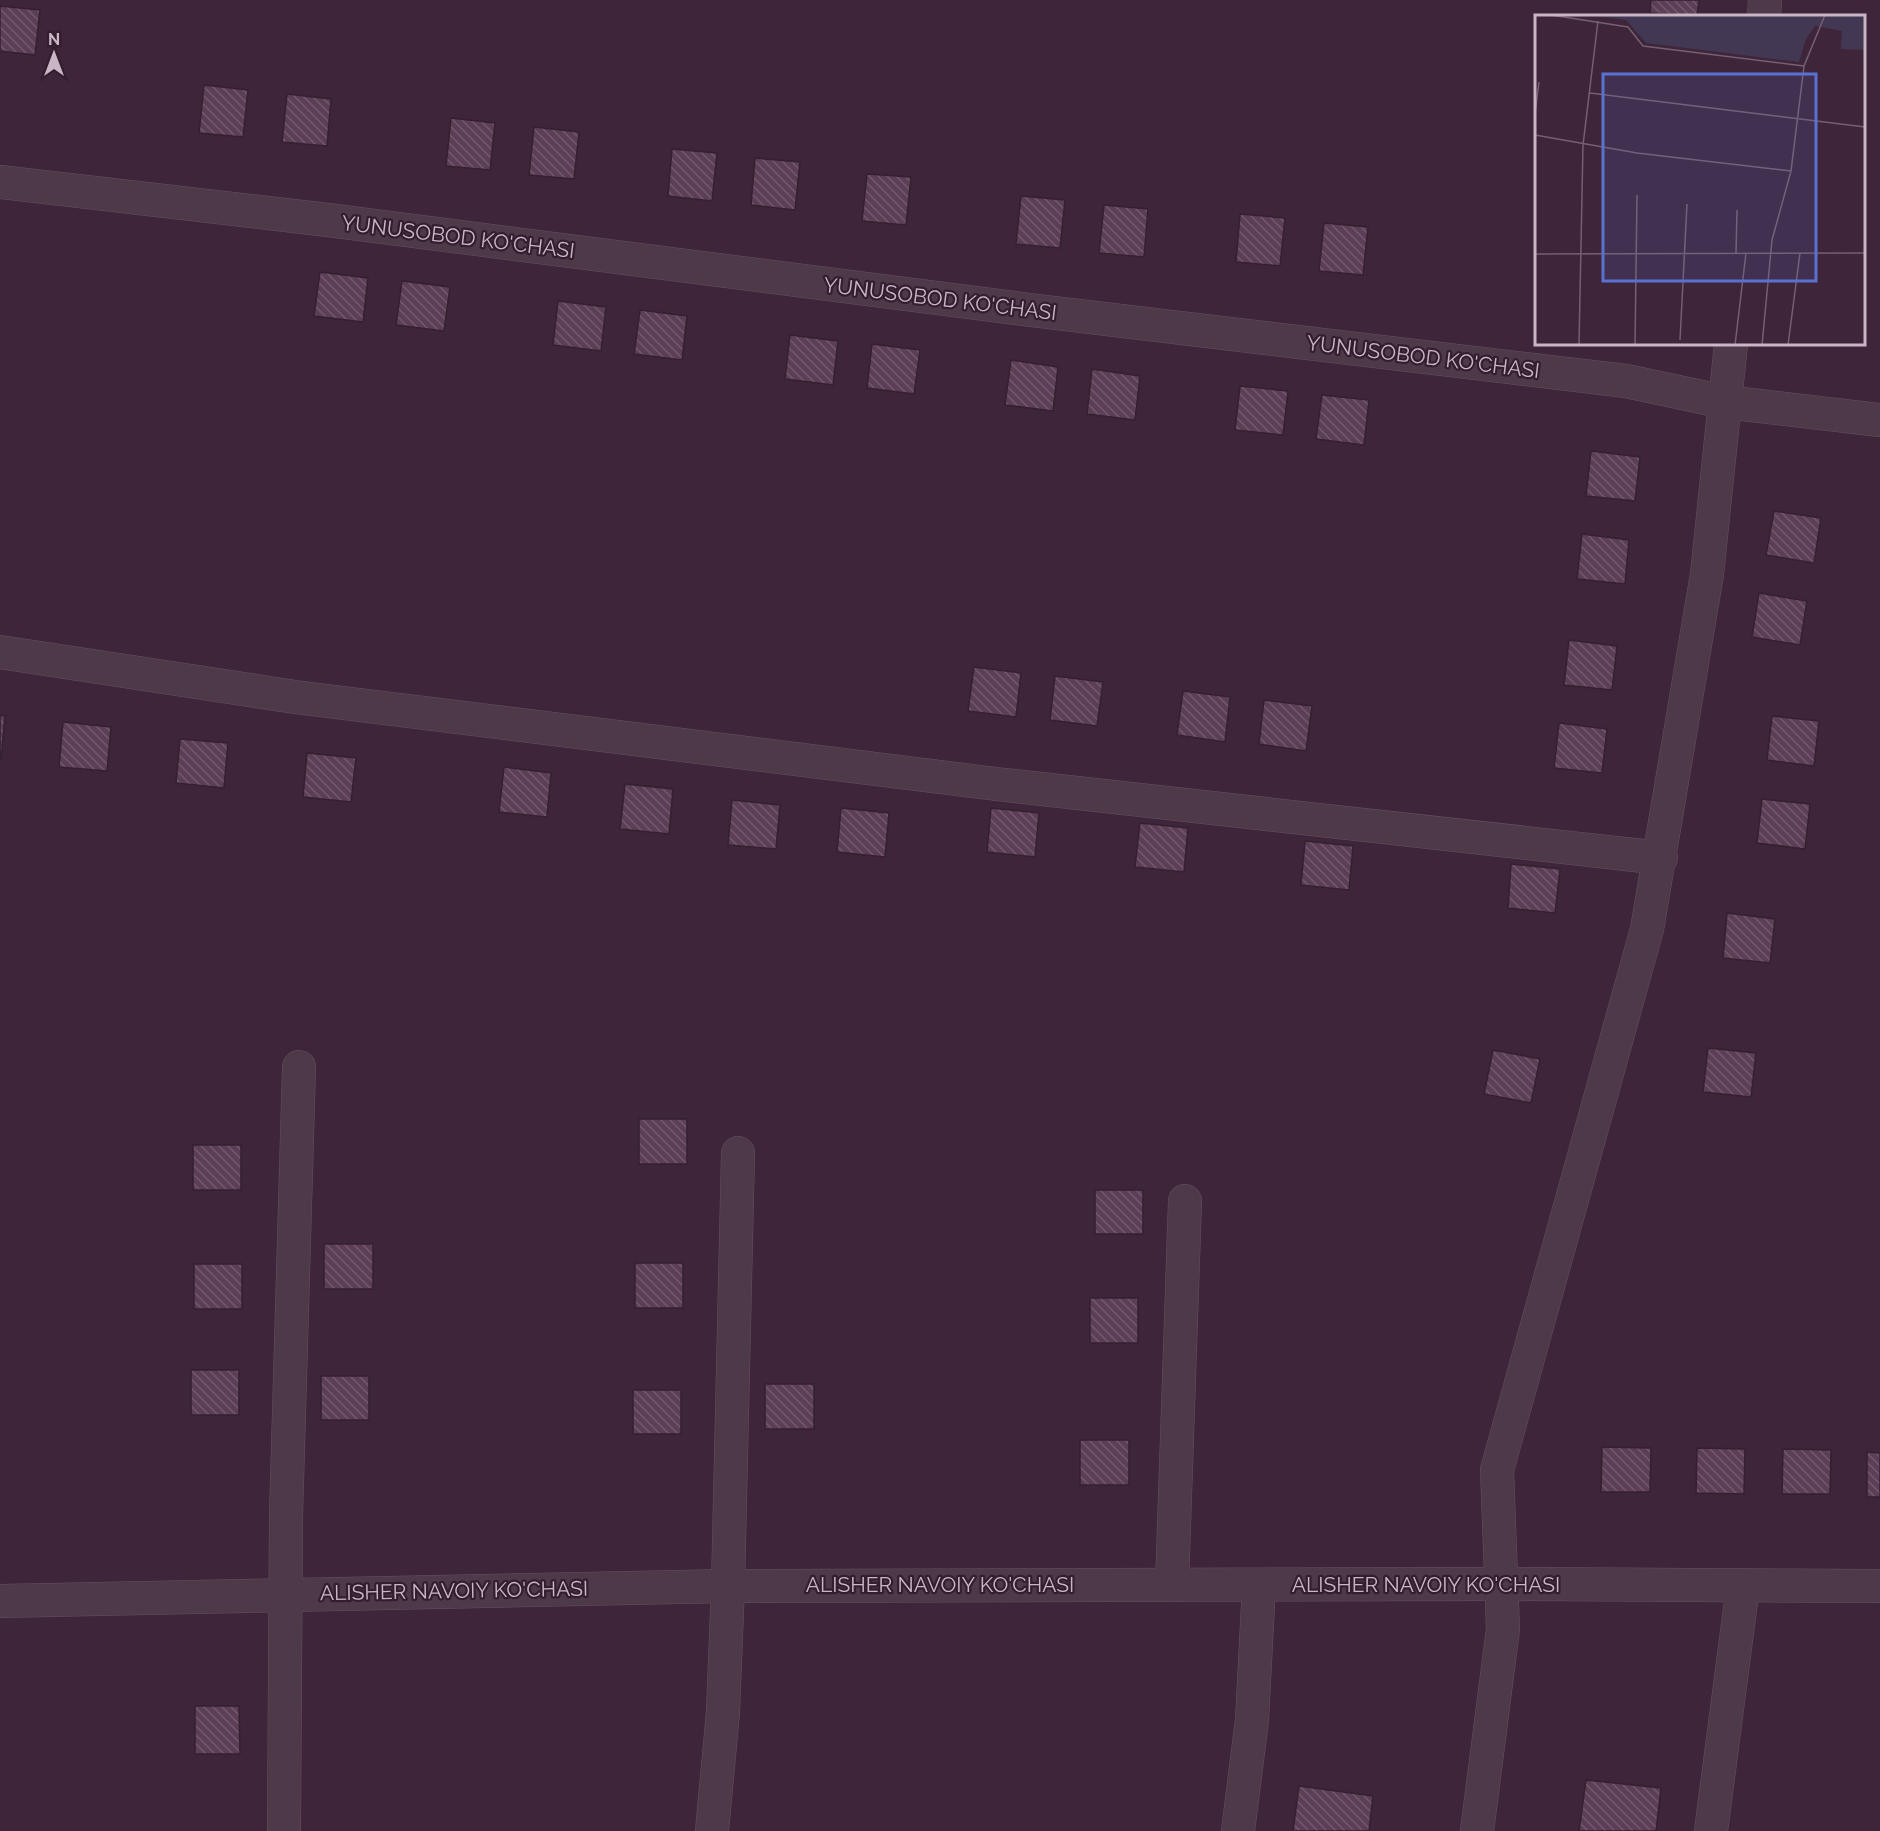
<svg xmlns="http://www.w3.org/2000/svg" width="1880" height="1831" font-family="Raleway,sans-serif">
<defs>
<pattern id="building-back-hatch" width="6" height="6" patternUnits="userSpaceOnUse" patternTransform="scale(1.5)"><rect width="6" height="6" fill="#5c3f56"/><path d="M-1 5l2 2M0 0l6 6M5-1l2 2" fill="none" stroke="#72586d"/></pattern>
</defs>
<rect width="100%" height="100%" fill="#3e2539"/>
<g fill="url(#building-back-hatch)" stroke="#352030" stroke-width="1.5">
<polygon points="1651,0 1699,0 1697,16 1650,13"/>
<polygon points="0,6 40,10 35,55 0,51"/>
<polygon points="204,85 248,90 243,137 199,133"/>
<polygon points="287,94 331,99 327,146 282,142"/>
<polygon points="451,118 495,123 490,170 446,166"/>
<polygon points="534,127 579,132 574,179 529,175"/>
<polygon points="672,149 717,153 712,201 668,196"/>
<polygon points="755,158 800,162 795,210 751,205"/>
<polygon points="867,174 911,177 906,225 862,221"/>
<polygon points="1021,196 1065,200 1060,248 1016,244"/>
<polygon points="1104,205 1148,209 1144,257 1099,253"/>
<polygon points="1240,214 1285,218 1280,266 1236,262"/>
<polygon points="1324,223 1368,227 1363,275 1319,271"/>
<polygon points="320,272 368,278 363,322 314,316"/>
<polygon points="402,281 450,287 444,331 396,325"/>
<polygon points="558,301 606,307 601,351 553,345"/>
<polygon points="640,310 687,316 682,360 634,354"/>
<polygon points="790,335 838,341 833,385 785,379"/>
<polygon points="872,344 920,350 914,394 867,388"/>
<polygon points="1011,360 1058,367 1053,411 1005,405"/>
<polygon points="1092,369 1140,376 1135,420 1087,414"/>
<polygon points="1240,386 1288,391 1283,435 1235,430"/>
<polygon points="1322,395 1369,400 1364,445 1316,439"/>
<polygon points="1591,451 1640,457 1635,501 1586,496"/>
<polygon points="1774,511 1821,518 1814,563 1766,555"/>
<polygon points="1582,534 1629,540 1625,584 1577,579"/>
<polygon points="1759,593 1807,601 1800,645 1752,637"/>
<polygon points="1569,640 1617,646 1612,690 1564,685"/>
<polygon points="974,667 1021,673 1016,717 968,711"/>
<polygon points="1055,676 1103,682 1097,726 1050,720"/>
<polygon points="1183,691 1230,697 1225,742 1177,735"/>
<polygon points="1264,700 1312,706 1306,751 1259,744"/>
<polygon points="0,715 5,716 1,760 0,760"/>
<polygon points="1772,716 1819,721 1814,766 1767,760"/>
<polygon points="63,722 111,727 107,771 59,767"/>
<polygon points="1559,723 1607,729 1602,773 1554,768"/>
<polygon points="180,739 228,743 224,788 176,783"/>
<polygon points="307,753 356,758 351,802 303,797"/>
<polygon points="504,767 551,773 547,817 499,812"/>
<polygon points="625,784 673,789 669,834 620,829"/>
<polygon points="1762,799 1810,804 1805,849 1757,843"/>
<polygon points="732,800 780,805 776,849 728,845"/>
<polygon points="841,808 889,813 885,857 837,852"/>
<polygon points="991,808 1039,813 1035,857 987,852"/>
<polygon points="1140,823 1188,828 1184,872 1135,867"/>
<polygon points="1305,841 1353,846 1349,890 1301,885"/>
<polygon points="1511,864 1560,869 1555,913 1508,908"/>
<polygon points="1727,913 1775,919 1770,963 1723,958"/>
<polygon points="1708,1048 1756,1053 1751,1097 1703,1092"/>
<polygon points="1493,1050 1540,1059 1531,1103 1484,1094"/>
<rect x="639" y="1119" width="48" height="45"/>
<rect x="193" y="1145" width="48" height="45"/>
<rect x="1095" y="1190" width="48" height="44"/>
<rect x="324" y="1244" width="49" height="45"/>
<rect x="635" y="1263" width="48" height="45"/>
<rect x="194" y="1264" width="48" height="45"/>
<rect x="1090" y="1298" width="48" height="45"/>
<rect x="191" y="1370" width="48" height="45"/>
<rect x="321" y="1376" width="48" height="44"/>
<rect x="765" y="1384" width="49" height="45"/>
<rect x="633" y="1390" width="48" height="44"/>
<rect x="1080" y="1440" width="49" height="45"/>
<polygon points="1602,1447 1651,1448 1650,1492 1601,1492"/>
<polygon points="1697,1448 1745,1449 1744,1494 1696,1493"/>
<polygon points="1783,1449 1831,1450 1830,1494 1782,1494"/>
<polygon points="1867,1452 1880,1453 1880,1497 1867,1497"/>
<polygon points="195,1706 239,1706 240,1754 195,1754"/>
<polygon points="1586,1780 1661,1788 1656,1831 1579,1831"/>
<polygon points="1299,1786 1373,1796 1369,1831 1293,1831"/>
</g>
<g fill="none" stroke-linecap="round" stroke-linejoin="round">
<defs>
<g id="minor">
<polyline points="1764,16 1765,0"/>
<polyline points="0,182 328,220 1030,310 1626,381 1725,402 1880,420"/>
<polyline points="0,652 295,697 996,784 1661,858"/>
<polyline points="1172,1585 1185,1201"/>
<polyline points="0,1601 728,1586 1501,1584 1880,1586"/>
<polyline points="284,1831 286,1516 299,1067"/>
<polyline points="712,1831 723,1712 728,1586 738,1153"/>
<polyline points="1238,1831 1252,1720 1259,1585"/>
<polyline points="1477,1831 1503,1629 1497,1470 1647,929 1707,574 1731,344"/>
<polyline points="1711,1831 1743,1586"/>
</g>
</defs>
<use href="#minor" stroke="#665161" stroke-width="34"/>
<use href="#minor" stroke="#4e3949" stroke-width="33"/>
</g>
<g text-anchor="middle" stroke-width="4.5" stroke-linejoin="round" paint-order="stroke">
<g font-size="21" fill="#c9b5c4" stroke="#331e2e">
<text transform="translate(458 237) rotate(7)" y="7">YUNUSOBOD KO'CHASI</text>
<text transform="translate(940 299) rotate(7)" y="7">YUNUSOBOD KO'CHASI</text>
<text transform="translate(1423 357) rotate(7)" y="7">YUNUSOBOD KO'CHASI</text>
<text x="940" y="1592">ALISHER NAVOIY KO'CHASI</text>
<text x="1426" y="1592">ALISHER NAVOIY KO'CHASI</text>
<text transform="translate(454 1591) rotate(-1)" y="7">ALISHER NAVOIY KO'CHASI</text>
</g>
</g>
<g transform="translate(1535 15)">
<rect width="330" height="330" fill="#3e2539"/>
<path d="M57 0H330V35L306 34 307 16 280 11 271 24 264 47 111 28 91 5Z" fill="#433853"/>
<path fill="none" stroke="#765f71" stroke-width="1.5" d="M16 0 93 12 108 31 269 51M55 78 330 112M0 99 4 67M0 120 102 138 256 156M201 238 202 195M0 239 330 238M145 325 152 189M44 330 48 130 63 6M100 330 102 180M200 330 211 238M227 330 237 225 256 156 269 51 290 0M253 330 265 238"/>
<path fill="#5972d1" fill-opacity="0.15" stroke="#5972d1" stroke-width="3" d="M68 59H281V266H68Z"/>
<rect width="330" height="330" fill="none" stroke="#c9b5c4" stroke-width="3"/>
</g>
<g transform="translate(54 54)" stroke="#331e2e" stroke-width="4.5" paint-order="stroke">
<path d="M0-4.5L10 22L0 15L-10 22Z" fill="#c9b5c4"/>
<text y="-9" font-size="16" font-weight="bold" text-anchor="middle" fill="#c9b5c4">N</text>
</g>
</svg>
